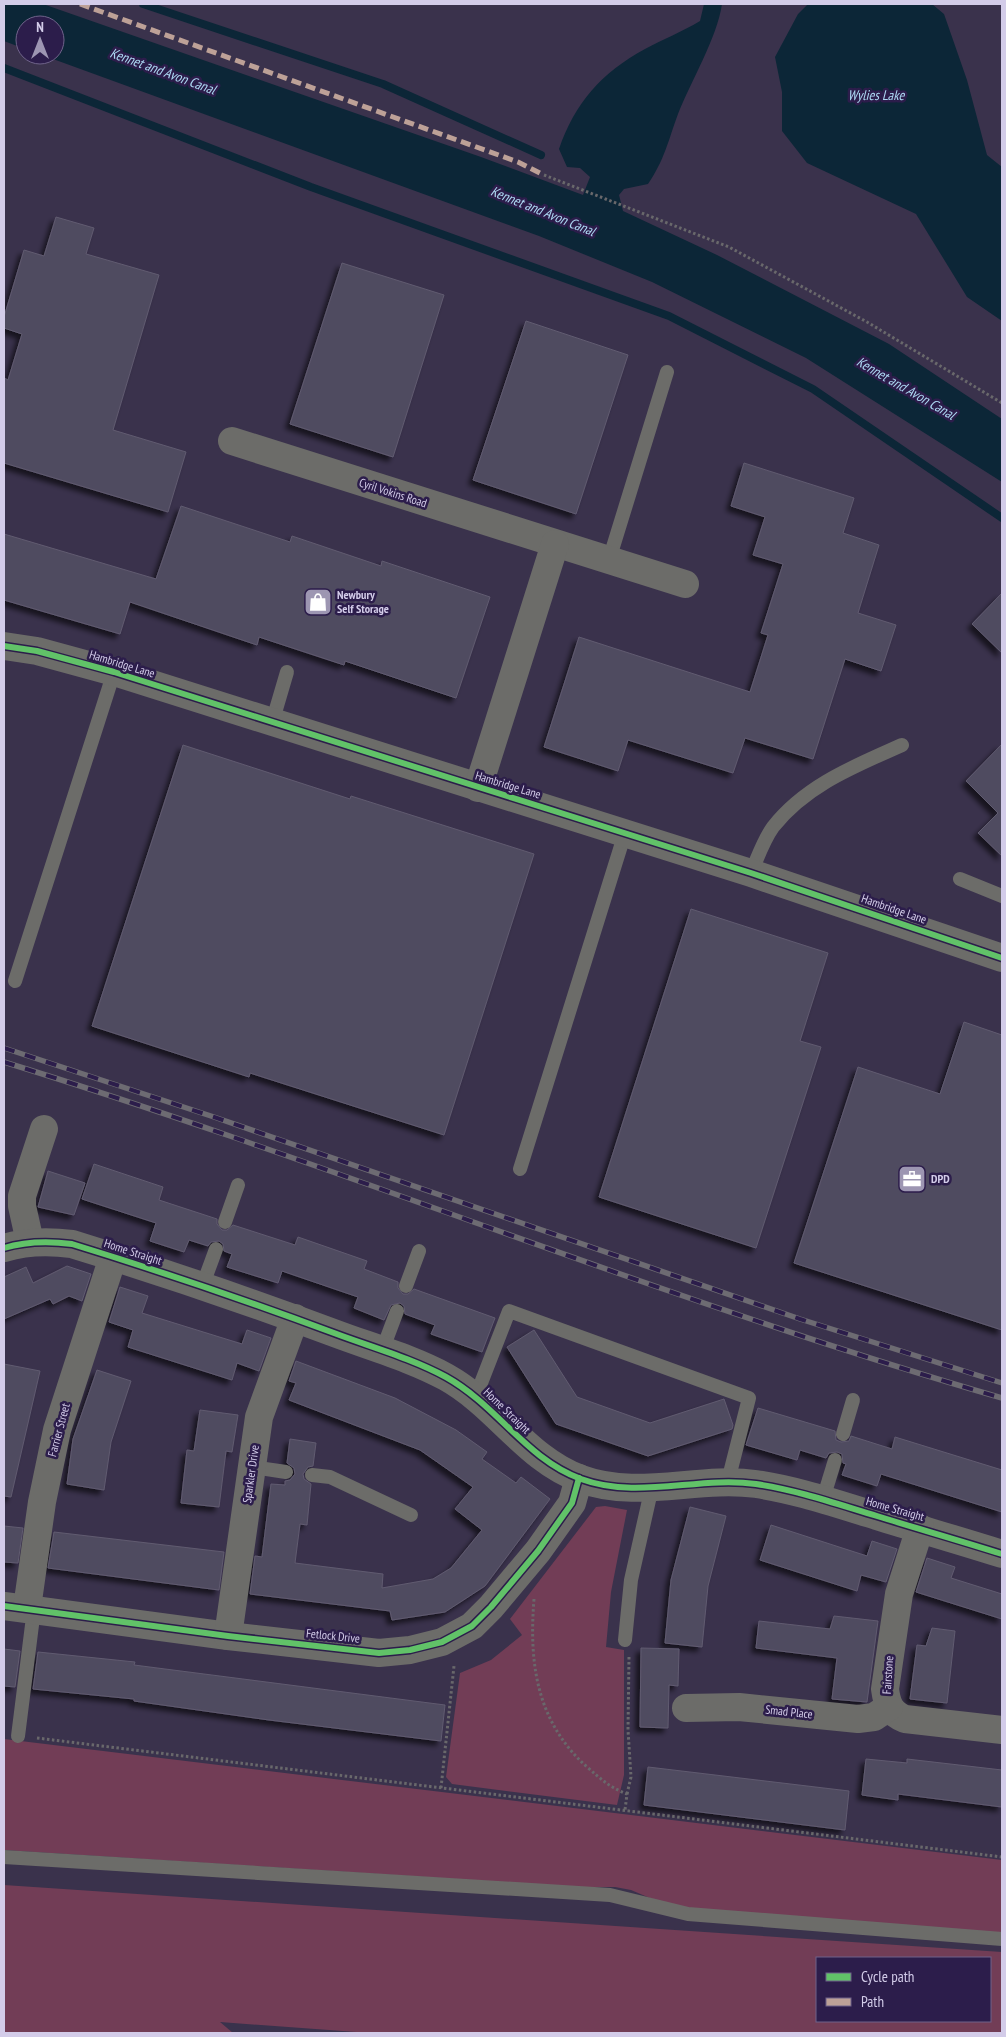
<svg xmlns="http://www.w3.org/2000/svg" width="1006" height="2037" font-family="'PT Sans Narrow',sans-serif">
<defs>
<filter id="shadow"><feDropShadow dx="-4.5" dy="4.5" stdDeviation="2.5" flood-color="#0009"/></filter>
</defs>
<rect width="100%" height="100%" fill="#3a324c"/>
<g fill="#723d56" fill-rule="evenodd">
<polygon points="605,1506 627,1510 611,1592 606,1647 624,1650 624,1775 617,1805 452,1784 446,1777 460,1673 491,1660 522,1635 510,1619 596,1507"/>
<polygon points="4,1739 1002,1860 1002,1935 699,1910 657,1901 631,1890 615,1887 582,1887 4,1850"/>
<path d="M4 1885 1002 1952V2033H370L220 2022 233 2033H4ZM817 1958H990V2021H817Z"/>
</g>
<g fill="#0c2637">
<path d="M4 4H43L481 157 583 195 590 177 580 168 567 167 559 149C575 103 601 73 645 49 663 39 682 32 700 21L704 4H722C717 38 691 81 678 114 668 141 665 159 648 184L624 189 619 195 623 211 717 255 889 344 1002 419V482L806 358 652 282 539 236 42 55H55V25H25V49L4 41Z"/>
<polygon points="808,4 932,4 944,14 967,80 987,155 1002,167 1002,321 967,297 916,214 807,163 782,131 782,92 775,57 798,14"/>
</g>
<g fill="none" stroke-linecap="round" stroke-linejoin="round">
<g stroke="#0c2637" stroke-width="8">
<polyline points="143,4 383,84 541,155"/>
<polyline points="4,68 311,187 669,316 813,389 1002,518"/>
</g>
</g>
<g fill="#504b60" stroke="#605b70" filter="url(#shadow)">
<polygon points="56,217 94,228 86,254 159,275 113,430 186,452 168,512 4,463 4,378 8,380 22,334 4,328 4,317 24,250 44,256"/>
<polygon points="342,263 444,295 393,457 290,424"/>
<polygon points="526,321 628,355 576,514 473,480"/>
<polygon points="744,463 854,498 843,533 879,545 858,613 896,625 881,671 845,659 813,759 745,738 733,773 628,740 618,771 544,747 579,637 750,692 768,635 761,633 783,564 753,555 765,517 731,506"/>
<polygon points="181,506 290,542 292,536 381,566 382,561 490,597 456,698 345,661 344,665 259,637 257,645 130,602 120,634 4,600 4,534 156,579"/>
<polygon points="1002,593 1002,653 972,624"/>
<polygon points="1002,744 1002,856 978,833 998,813 966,781"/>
<polygon points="183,745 350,799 351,796 534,854 444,1135 250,1073 249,1077 92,1026"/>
<polygon points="691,909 828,953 800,1041 821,1047 756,1248 599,1197"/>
<polygon points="964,1022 1002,1035 1002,1330 794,1263 858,1067 940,1094"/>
<polygon points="94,1164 163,1187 159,1200 217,1219 217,1224 222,1230 227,1230 233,1225 295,1245 298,1237 367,1261 364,1269 398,1282 398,1288 403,1294 408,1294 414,1289 495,1318 482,1352 431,1334 435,1325 405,1314 404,1306 400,1303 391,1305 384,1320 354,1308 358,1297 282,1271 278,1283 227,1267 232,1254 224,1251 223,1244 219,1241 211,1242 208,1246 189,1240 184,1252 150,1241 156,1223 82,1199"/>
<polygon points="48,1171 85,1183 74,1215 38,1207"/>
<polygon points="67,1266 91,1274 82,1301 69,1296 53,1304 50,1299 4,1319 4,1277 26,1267 33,1283"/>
<polygon points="120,1287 148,1296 142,1313 242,1344 247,1330 271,1338 259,1371 237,1363 232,1380 128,1347 133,1330 109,1322"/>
<polygon points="534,1330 577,1397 650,1423 724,1399 733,1425 732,1429 648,1456 556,1424 507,1347"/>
<polygon points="296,1361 395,1398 456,1430 487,1452 482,1459 516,1483 521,1477 550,1499 485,1586 445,1612 392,1620 390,1611 250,1594 255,1556 262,1557 271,1484 285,1485 285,1481 290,1480 295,1474 294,1468 287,1463 290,1439 316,1443 313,1466 308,1467 303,1474 304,1479 311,1484 307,1525 300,1524 295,1563 383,1574 382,1588 433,1579 451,1568 482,1530 455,1509 473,1487 420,1450 289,1400 296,1383 289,1381"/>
<polygon points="4,1364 40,1371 11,1497 4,1496"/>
<polygon points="97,1370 131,1381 111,1442 104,1490 67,1484 73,1439"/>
<polygon points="758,1408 835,1431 836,1440 841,1442 849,1441 851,1436 892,1449 895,1437 1002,1470 1002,1512 881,1474 877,1486 842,1475 846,1464 843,1463 842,1454 837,1452 829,1453 826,1458 800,1450 797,1460 746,1445"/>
<polygon points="200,1410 238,1415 232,1452 226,1451 219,1507 181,1503 187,1450 194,1451"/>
<polygon points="690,1507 726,1516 708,1586 702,1647 665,1643 671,1580"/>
<polygon points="771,1525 867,1556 872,1541 897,1549 886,1582 861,1575 857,1591 760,1560"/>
<polygon points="4,1526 23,1528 18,1563 4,1562"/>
<polygon points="54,1532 224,1552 219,1590 48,1568"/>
<polygon points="927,1558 955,1567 951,1578 1002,1594 1002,1619 916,1592"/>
<polygon points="834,1616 878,1621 867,1702 832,1699 837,1658 756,1648 759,1621 830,1629"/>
<polygon points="932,1628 955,1631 947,1703 910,1699 917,1645 926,1646"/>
<polygon points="641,1648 679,1649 678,1686 669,1685 668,1728 640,1727"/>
<polygon points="4,1649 20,1651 15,1687 4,1686"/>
<polygon points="38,1652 135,1662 134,1665 445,1705 441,1741 269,1720 134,1701 134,1699 33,1689"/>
<polygon points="866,1759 907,1763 907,1759 1002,1770 1002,1807 898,1794 898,1800 862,1795"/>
<polygon points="648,1767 849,1791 845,1830 644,1805"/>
</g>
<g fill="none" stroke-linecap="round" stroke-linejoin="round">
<g stroke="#69686b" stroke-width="3" stroke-dasharray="2.5 2.5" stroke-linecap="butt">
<polyline points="544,175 729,247 867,322 1002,403"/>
<path d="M534 1599C529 1663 536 1721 587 1767 601 1779 609 1787 627 1794L625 1810"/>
<polyline points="37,1738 1002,1857"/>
<polyline points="441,1788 454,1666"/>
<polyline points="627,1794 631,1777 628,1730 629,1657"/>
</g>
<g stroke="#6c6c69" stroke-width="14">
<polyline points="609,560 667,372"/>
<polyline points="272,723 287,672"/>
<path d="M751 873C758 857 763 841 773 827 806 785 855 766 902 745"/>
<polyline points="960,879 1002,896"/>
<polyline points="15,981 114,672"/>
<polyline points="520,1169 625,833"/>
<polyline points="225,1222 238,1185"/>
<polyline points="406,1286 419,1251"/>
<polyline points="202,1287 216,1249"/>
<polyline points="382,1351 397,1311"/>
<polyline points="476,1396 509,1311 749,1398 728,1481"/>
<polyline points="843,1434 853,1400"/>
<polyline points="252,1467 286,1472"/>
<polyline points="312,1475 330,1477 411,1515"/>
<polyline points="823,1499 835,1460"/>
<polyline points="625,1640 631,1580 652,1487"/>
<polyline points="18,1736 34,1609"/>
<polyline points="4,1857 610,1895 688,1914 1002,1939"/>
</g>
<g stroke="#6c6c69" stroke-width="28">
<polyline points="232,441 685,584"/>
<polyline points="4,646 37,651 114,672 751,873 1002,958"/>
<polyline points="478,788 555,544"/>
<polyline points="30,1242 22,1206 22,1196 44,1129"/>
<path d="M4 1248C27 1241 48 1241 72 1244 160 1271 248 1301 334 1333 371 1347 411 1358 446 1377 498 1406 526 1459 581 1479 638 1500 697 1476 756 1484 797 1490 837 1504 877 1516 919 1529 961 1541 1002 1554"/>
<path d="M920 1528 899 1594 885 1689C887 1704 890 1713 905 1719L1002 1730"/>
<polyline points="4,1606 228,1636 379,1653 410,1650 442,1642 472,1626 491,1607 538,1551 572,1503 579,1478"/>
<polyline points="27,1608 42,1502 57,1430 113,1257"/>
<polyline points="228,1636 259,1417 295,1318"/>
<polyline points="686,1708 739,1707 858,1719 874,1717 889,1707"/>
</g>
<defs>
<g id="rail">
<polyline points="4,1048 214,1117 800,1319 1002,1383"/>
<path d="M4 1062C339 1165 665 1301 1002 1398"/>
</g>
</defs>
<use href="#rail" stroke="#6d6b72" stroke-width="5.5"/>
<use href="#rail" stroke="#2c1d4b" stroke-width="4" stroke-dasharray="11" stroke-linecap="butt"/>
<polyline stroke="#bda197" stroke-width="5" stroke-dasharray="10 5" stroke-linecap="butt" points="80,4 518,162 544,175"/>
<defs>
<g id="cycleway">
<polyline points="4,646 37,651 114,672 751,873 1002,958"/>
<path d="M4 1248C27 1241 48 1241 72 1244 160 1271 248 1301 334 1333 371 1347 411 1358 446 1377 498 1406 526 1459 581 1479 638 1500 697 1476 756 1484 797 1490 837 1504 877 1516 919 1529 961 1541 1002 1554"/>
<polyline points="4,1606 228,1636 379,1653 410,1650 442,1642 472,1626 491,1607 538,1551 572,1503 579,1478"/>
</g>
</defs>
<use href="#cycleway" stroke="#2c1d4b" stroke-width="9"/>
<use href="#cycleway" stroke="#61c268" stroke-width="6"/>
</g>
<defs>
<symbol id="shop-square" viewBox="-11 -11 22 22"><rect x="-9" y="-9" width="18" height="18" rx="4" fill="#9d96b2" stroke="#2c1d4b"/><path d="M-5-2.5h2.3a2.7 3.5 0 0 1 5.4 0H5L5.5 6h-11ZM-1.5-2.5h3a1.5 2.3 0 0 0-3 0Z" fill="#fff"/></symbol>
<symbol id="office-square" viewBox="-11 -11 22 22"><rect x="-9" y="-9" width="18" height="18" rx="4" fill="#9d96b2" stroke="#2c1d4b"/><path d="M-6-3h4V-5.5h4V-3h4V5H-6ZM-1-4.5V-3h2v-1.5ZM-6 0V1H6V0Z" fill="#fff"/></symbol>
</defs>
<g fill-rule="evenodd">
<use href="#shop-square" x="302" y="586" width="32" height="32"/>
<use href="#office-square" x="896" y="1163" width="32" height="32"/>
</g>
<g text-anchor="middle" stroke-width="5" stroke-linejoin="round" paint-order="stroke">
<g font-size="12" fill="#d3cce9" stroke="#2c1d4b">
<text transform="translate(393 493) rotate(18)" y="4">Cyril Vokins Road</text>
<text transform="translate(122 664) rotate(17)" y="4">Hambridge Lane</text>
<text transform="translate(508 785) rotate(17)" y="4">Hambridge Lane</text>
<text transform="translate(894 909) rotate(19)" y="4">Hambridge Lane</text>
<text transform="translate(133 1252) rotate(18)" y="4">Home Straight</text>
<text transform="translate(507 1411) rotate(44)" y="4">Home Straight</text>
<text transform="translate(59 1430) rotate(-75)" y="4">Farrier Street</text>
<text transform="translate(251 1474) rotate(-82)" y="4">Sparkler Drive</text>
<text transform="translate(895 1509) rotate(16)" y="4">Home Straight</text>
<text transform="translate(333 1636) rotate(6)" y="4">Fetlock Drive</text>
<text transform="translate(888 1675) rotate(-86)" y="4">Fairstone</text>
<text transform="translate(789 1712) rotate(6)" y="4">Smad Place</text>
</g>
<g font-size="12" font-weight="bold" fill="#d3cce9" stroke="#2c1d4b" text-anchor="start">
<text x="337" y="599">Newbury<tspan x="337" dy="14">Self Storage</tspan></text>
<text x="931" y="1183">DPD</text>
</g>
<g font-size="14" font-style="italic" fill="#acd7f2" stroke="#2c1d4b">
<text transform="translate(163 71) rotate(20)" y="5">Kennet and Avon Canal</text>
<text x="876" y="100">Wylies Lake</text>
<text transform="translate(543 211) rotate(22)" y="5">Kennet and Avon Canal</text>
<text transform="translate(906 388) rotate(30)" y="5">Kennet and Avon Canal</text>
</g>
</g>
<rect width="1006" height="2037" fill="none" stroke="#d3cce9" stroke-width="10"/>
<rect x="816" y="1957" width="175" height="65" fill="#2c1d4b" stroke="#6f638a"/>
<rect x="826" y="1973" width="25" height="8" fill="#61c268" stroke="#6f638a"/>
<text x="861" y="1982" font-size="15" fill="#d3cce9">Cycle path</text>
<rect x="826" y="1998" width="25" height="8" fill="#bda197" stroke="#6f638a"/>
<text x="861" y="2007" font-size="15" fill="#d3cce9">Path</text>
<g transform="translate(40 40)"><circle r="24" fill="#2c1d4b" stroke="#6f638a"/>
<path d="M0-4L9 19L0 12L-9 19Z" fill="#9d96b2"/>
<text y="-8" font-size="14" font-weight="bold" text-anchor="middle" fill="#d3cce9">N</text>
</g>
</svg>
